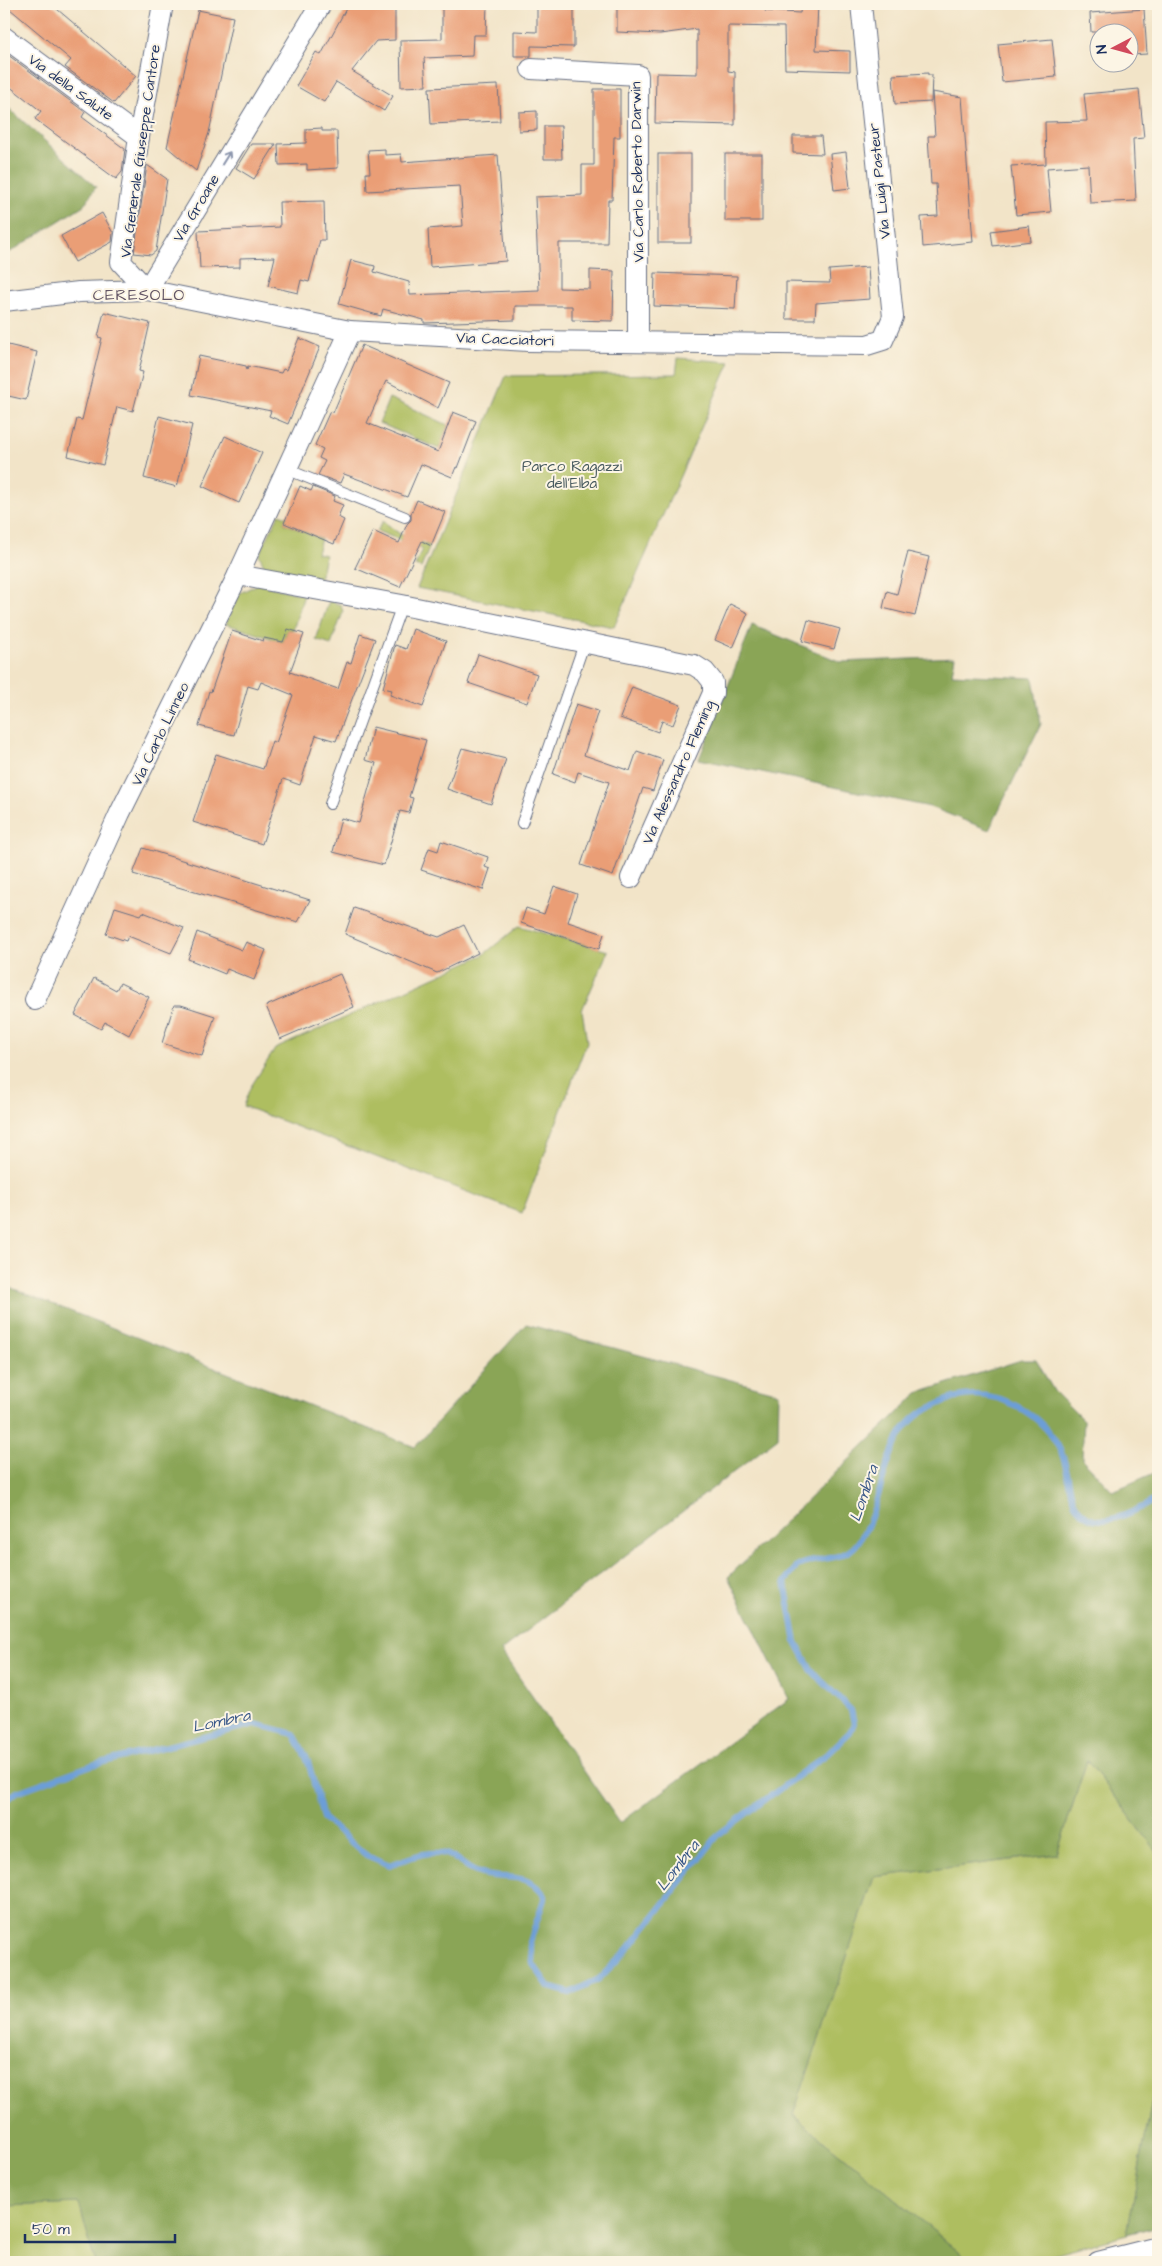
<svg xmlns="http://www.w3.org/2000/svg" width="1162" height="2266" font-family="'Architects Daughter',sans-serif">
<rect width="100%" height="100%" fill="#fcf5e5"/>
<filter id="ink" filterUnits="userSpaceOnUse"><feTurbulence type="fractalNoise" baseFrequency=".02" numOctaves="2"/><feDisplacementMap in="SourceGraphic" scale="10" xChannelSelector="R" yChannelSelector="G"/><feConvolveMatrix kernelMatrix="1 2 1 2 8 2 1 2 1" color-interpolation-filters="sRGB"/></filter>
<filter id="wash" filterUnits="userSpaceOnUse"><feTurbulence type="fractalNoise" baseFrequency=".0096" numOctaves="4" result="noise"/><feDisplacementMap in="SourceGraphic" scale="20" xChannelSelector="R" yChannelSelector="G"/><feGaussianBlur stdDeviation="1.12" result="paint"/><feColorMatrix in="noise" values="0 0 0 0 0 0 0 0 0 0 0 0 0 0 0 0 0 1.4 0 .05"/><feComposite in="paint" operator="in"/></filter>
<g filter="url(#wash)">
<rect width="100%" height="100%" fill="#f2e4c8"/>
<g fill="#aebe61" stroke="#647660">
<polygon points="678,358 730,362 614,627 417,588 506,376 676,374"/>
<polygon points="389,398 448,425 439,449 379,423"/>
<polygon points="279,514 287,517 284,523 321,539 317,553 325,555 320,579 265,567 259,555"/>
<polygon points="383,521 400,534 430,546 421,568 415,566 422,549 377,531"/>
<polygon points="258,584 304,595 293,630 288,629 283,642 226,624 238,594"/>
<polygon points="329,601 341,605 343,612 331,645 316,640"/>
<polygon points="519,926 608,951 582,1010 587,1042 522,1213 243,1106 250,1088 275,1049 483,955"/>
<polygon points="1087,1760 1158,1853 1158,2069 1127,2234 1024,2262 971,2262 793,2115 874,1877 1057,1854"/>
<polygon points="79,2203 95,2262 4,2262 4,2206"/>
</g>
<g fill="#8aa557" stroke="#526a5a">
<polygon points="4,104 96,187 84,205 4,256"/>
<polygon points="752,625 841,662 955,657 952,674 1033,678 1041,724 989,830 930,807 699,759"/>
<polygon points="4,1285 415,1447 526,1324 779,1393 778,1438 501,1651 620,1823 789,1699 728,1577 918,1393 1021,1360 1036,1360 1054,1391 1084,1421 1082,1459 1113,1491 1154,1473 1158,1469 1158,1853 1087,1760 1057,1854 874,1877 793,2115 971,2262 95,2262 79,2203 4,2206"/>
<polygon points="1158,2069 1158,2226 1127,2234"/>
</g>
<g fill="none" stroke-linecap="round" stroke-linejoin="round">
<path stroke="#6c9ed7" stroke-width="6" d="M4 1801 17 1792 92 1765 255 1724 294 1734 308 1761 323 1818 366 1855 390 1865C407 1859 428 1849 446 1854 457 1857 465 1868 476 1872 501 1883 526 1868 545 1896L530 1942 533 1964 549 1987 570 1993 599 1979 629 1948 719 1834 827 1754 850 1732 854 1723 851 1710 812 1671 796 1642 785 1582C789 1577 794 1567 800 1565 817 1557 843 1561 856 1545 887 1506 879 1431 930 1408 938 1405 946 1400 954 1398 996 1386 1044 1414 1061 1452 1067 1465 1068 1482 1072 1496 1087 1540 1133 1513 1158 1498"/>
</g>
<g id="blocks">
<g fill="#ea9e76">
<polygon points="4,4 51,4 136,76 114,103 65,67 71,60"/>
<polygon points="442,4 487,4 486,35 473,35 472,56 424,58 426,86 401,87 400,40 442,39"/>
<polygon points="537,4 574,4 574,47 531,46 531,56 514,56 514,31 537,32"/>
<polygon points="617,4 765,4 765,11 800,13 801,4 818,4 816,50 850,51 850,71 785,69 784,27 728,26 728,71 735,72 735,125 655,123 656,73 697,74 697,29 660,34 617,32"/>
<polygon points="348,5 395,5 395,40 376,41 352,71 393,96 384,111 336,82 324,102 296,86 316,52 321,55"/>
<polygon points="1144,9 1147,54 1130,55 1130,32 1091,32 1090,13"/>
<polygon points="198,10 233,17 209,133 196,171 167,147"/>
<polygon points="1052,39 1056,77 1002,82 998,44"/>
<polygon points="4,52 85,112 82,117 125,149 122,172 116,179 35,119 41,111 4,82"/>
<polygon points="928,73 928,75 932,75 931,102 895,104 893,75"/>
<polygon points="498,85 500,121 431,124 429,88"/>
<polygon points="594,89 620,89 620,137 614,137 612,200 608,200 607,243 559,243 559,288 590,289 590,270 614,271 613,321 572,320 572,306 515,306 515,320 424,323 424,320 383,309 381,316 339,304 351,260 375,266 374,272 409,282 410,295 539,290 535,197 582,195 582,165 594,165"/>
<polygon points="1139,89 1144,138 1133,139 1136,201 1090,203 1088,165 1047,168 1051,212 1016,215 1011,166 1046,164 1045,122 1087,121 1084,94"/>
<polygon points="932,92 962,97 973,242 923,247 921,217 938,216 936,184 931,184 928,136 935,136"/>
<polygon points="537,111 537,130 519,131 519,112"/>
<polygon points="544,126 561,126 562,159 544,159"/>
<polygon points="322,128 322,131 337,131 338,168 307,170 307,164 279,165 278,144 306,143 306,129"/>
<polygon points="793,136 821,136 823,154 793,153"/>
<polygon points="251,144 276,144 254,179 236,168"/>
<polygon points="385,149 385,155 401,154 402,162 498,155 506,261 430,267 428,229 463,226 460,186 367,191 366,173 370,173 368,150"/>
<polygon points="846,152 850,188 834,190 830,154"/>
<rect x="658" y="154" width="33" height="89"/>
<rect x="725" y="154" width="37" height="67"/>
<polygon points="147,165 167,179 156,251 151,255 134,253"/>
<polygon points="324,201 325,240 320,240 309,282 301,280 298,293 268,286 275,257 240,258 240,267 200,268 198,231 280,227 279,202"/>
<polygon points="102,213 113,233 112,242 75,262 61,236"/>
<polygon points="1029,226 1031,241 993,246 991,231"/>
<polygon points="868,267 870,299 816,303 815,319 786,319 786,282 830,283 829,270"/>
<polygon points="655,273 737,276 735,309 654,306"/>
<polygon points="104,312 150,323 139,371 143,372 133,411 117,407 103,465 68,456 77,419 82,420 102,338 98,337"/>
<polygon points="299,338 320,347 288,424 269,416 271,411 191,395 199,356 246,366 247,370 248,366 281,373 283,369 286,370"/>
<polygon points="4,344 37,352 26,400 4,395"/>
<polygon points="362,345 449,383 438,408 386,381 367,423 438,452 453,412 476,421 458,468 456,467 452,477 421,464 407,497 344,474 340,483 318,475 325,461 319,458 323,449 315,445 330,411 333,413"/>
<polygon points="159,416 192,425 177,487 144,478"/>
<polygon points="225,436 262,453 239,503 202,486"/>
<polygon points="300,486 311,491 313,487 335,496 333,501 343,505 338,517 344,520 334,544 284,523"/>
<polygon points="417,500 445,512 431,546 422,541 400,587 355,568 373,531 399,543 407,524 411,520 411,514"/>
<polygon points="908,552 929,557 915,616 883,608 887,591 897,594"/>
<polygon points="730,604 748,613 733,648 715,640"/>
<polygon points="808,620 840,629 834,649 802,641"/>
<polygon points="288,629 304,634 290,672 338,689 347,662 351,663 360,634 375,639 336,741 316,735 300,785 283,779 262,844 193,822 216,754 263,769 272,741 276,743 293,695 261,682 258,689 248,686 234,735 199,726 209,691 211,692 232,631 263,641 264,638 283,642"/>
<polygon points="413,629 446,641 423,707 390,695 392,690 383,688 395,645 406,649"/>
<polygon points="478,654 537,674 527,703 468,683"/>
<polygon points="632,687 681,705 673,725 662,721 658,732 620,718"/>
<polygon points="576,704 598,711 584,755 630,771 637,751 663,760 653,791 643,788 613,876 581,865 609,782 578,772 575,782 553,774"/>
<polygon points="373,727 426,740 409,797 413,798 409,813 400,811 384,865 333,852 341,818 359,823 376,763 365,760"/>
<polygon points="462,748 506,759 491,804 447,789"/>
<polygon points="441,841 488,857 485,867 490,869 483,890 421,870 429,848 438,851"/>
<polygon points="143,848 310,900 298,922 133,874"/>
<polygon points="554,886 577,894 568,922 604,934 599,949 521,923 526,908 544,914"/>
<polygon points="115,907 141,915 143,912 184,928 171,953 128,936 126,941 106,934"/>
<polygon points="354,908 439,937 464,925 478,953 437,973 345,934"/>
<polygon points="197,932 242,950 246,942 266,950 254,980 227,969 225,974 188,959"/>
<polygon points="340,974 354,1007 280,1039 266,1006"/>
<polygon points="94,978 116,990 120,983 149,997 129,1035 105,1022 101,1029 75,1015"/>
<polygon points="174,1005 181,1005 215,1016 202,1056 162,1043"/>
</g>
</g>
</g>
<g filter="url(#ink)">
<use href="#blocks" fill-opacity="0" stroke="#666e83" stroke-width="1"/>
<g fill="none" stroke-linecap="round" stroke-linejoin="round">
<defs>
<g id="service">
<polyline points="286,469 405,517"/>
<polyline points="330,804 402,605"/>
<polyline points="522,823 584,644"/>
</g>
<g id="minor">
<polyline points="4,37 139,137"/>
<polyline points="531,69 638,75 638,342"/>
<polyline points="147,290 321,4"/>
<polyline points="147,290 121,262 139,137 163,4"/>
<polyline points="4,301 79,292 147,290 350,331 528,341 867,345 883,340 893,317 861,4"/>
<polyline points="238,575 402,605 694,665 705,672 713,682 713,693 631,878"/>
<polyline points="35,1000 120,813 238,575 350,331"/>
<polyline points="1098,2262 1158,2247"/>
</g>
</defs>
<use href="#service" stroke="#666e83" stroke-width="12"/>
<use href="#minor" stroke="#666e83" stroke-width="22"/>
<use href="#service" stroke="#fff" stroke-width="10"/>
<use href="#minor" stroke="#fff" stroke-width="20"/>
</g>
<defs><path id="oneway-shaft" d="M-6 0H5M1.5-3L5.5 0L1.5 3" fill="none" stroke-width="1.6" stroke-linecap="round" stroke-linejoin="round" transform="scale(1.25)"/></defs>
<use stroke="#8d97ae" href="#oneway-shaft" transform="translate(226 158) rotate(-58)"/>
</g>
<g text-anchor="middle" stroke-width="4" stroke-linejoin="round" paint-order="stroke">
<g font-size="15" fill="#1b2f5e" stroke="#fcf5e5">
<text transform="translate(71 87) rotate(36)" y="5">Via della Salute</text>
<text transform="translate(140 151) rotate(-82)" y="5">Via Generale Giuseppe Cantore</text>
<text transform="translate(637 172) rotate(-91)" y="5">Via Carlo Roberto Darwin</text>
<text transform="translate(879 181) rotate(-96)" y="5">Via Luigi Pasteur</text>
<text transform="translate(196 208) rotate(-59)" y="5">Via Groane</text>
<text transform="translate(505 339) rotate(2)" y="5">Via Cacciatori</text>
<text transform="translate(160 734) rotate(-64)" y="5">Via Carlo Linneo</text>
<text transform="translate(678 772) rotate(-66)" y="5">Via Alessandro Fleming</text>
</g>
<g font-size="15" fill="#475a5f" stroke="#fcf5e5">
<text x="572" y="471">Parco Ragazzi<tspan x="572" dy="17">dell'Elba</tspan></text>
</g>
<g font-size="16" letter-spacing="1" fill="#635666" stroke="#fcf5e5">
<text x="139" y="300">CERESOLO</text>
</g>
<g font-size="16" font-style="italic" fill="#375688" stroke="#fcf5e5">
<text transform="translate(863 1493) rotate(-71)" y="6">Lombra</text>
<text transform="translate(221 1720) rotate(-12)" y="6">Lombra</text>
<text transform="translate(677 1865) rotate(-52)" y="6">Lombra</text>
</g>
</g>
<rect width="1162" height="2266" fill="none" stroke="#fcf5e5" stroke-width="20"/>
<g transform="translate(1114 48) rotate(264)"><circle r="24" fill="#fcf5e5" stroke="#a2a6af"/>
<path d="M0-4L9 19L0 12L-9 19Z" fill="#d1495b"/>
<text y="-8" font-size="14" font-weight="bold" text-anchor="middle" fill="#1b2f5e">N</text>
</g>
<path d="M25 2234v8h150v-8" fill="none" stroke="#1b2f5e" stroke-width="2.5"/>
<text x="32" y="2234" font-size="15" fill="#1b2f5e" stroke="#fcf5e5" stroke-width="4" paint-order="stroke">50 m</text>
</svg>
